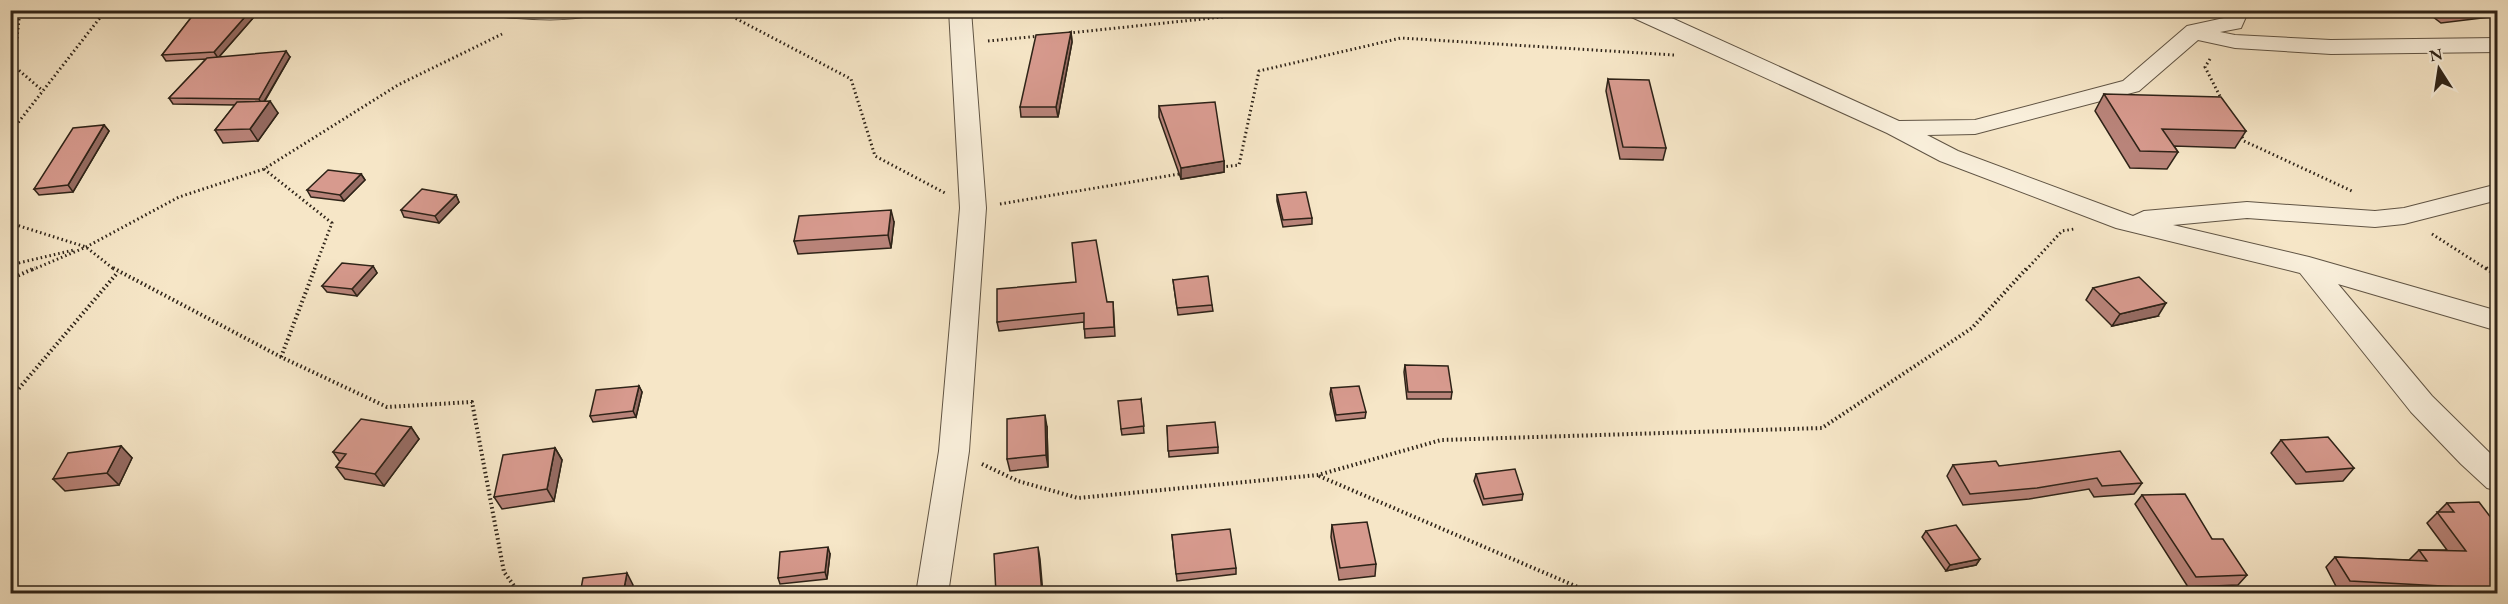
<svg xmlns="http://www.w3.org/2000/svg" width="2508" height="604" font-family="'EB Garamond',serif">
<rect width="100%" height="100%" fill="#f6e6c7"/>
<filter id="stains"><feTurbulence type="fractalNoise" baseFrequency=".00333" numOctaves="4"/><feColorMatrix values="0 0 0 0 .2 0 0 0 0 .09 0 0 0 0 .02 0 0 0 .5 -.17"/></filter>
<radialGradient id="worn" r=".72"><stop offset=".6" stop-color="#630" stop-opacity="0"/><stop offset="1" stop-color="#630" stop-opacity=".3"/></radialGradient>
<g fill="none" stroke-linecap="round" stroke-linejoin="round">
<defs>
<g id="minor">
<path d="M477 10H595L593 15C559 23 522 18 487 16L479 15Z"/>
<polygon points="949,10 971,10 986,208 969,451 948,594 916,594 939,451 960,208"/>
<polygon points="1625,10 1654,10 1899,121 1975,120 2123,81 2187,26 2224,18 2228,10 2249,10 2241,28 2220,32 2235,35 2331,40 2498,38 2498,52 2331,54 2235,48 2198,40 2139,91 1975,134 1927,135 1958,151 2133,216 2144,211 2247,202 2375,211 2404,208 2498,184 2498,200 2404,224 2375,227 2247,218 2173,225 2309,257 2498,311 2498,331 2338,284 2432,396 2498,461 2498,491 2487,488 2461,464 2411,412 2300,273 2116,228 1940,161 1887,133 1627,15"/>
</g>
</defs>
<use href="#minor" stroke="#605444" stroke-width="2"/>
<g stroke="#2e2318" stroke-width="3" stroke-dasharray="1.5 3" stroke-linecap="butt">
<polyline points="20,10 14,66 43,91"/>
<polyline points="734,10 735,18 851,79 875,156 945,193"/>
<polyline points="1069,33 1289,10"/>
<polyline points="988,41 1040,36"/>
<polyline points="10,56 14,65"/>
<polyline points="2210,59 2205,67 2222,100"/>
<polyline points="10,133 106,10"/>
<polyline points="2240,133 2244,141 2354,192"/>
<polyline points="1222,167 1239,165 1259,71 1401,38 1674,55"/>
<polyline points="264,169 332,223 314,270"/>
<polyline points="1000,204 1185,173"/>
<polyline points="10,223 86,247 115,270"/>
<polyline points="2432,234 2488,270"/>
<polyline points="10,265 74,250"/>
<polyline points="32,270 86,247 179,197 264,169 398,85 502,34"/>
<polyline points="2026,270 2062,231 2074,229"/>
</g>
<g stroke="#2e2318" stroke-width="4" stroke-dasharray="1.5 3" stroke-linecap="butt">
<polyline points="113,268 281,357 387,407 472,402 504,572 520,594"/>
<polyline points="2486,268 2498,276"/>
<polyline points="10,279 35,268"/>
<polyline points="281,357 315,268"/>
<polyline points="10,399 118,272"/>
<polyline points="982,464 1018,481 1078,498 1318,475 1441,440 1822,428 1972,328 2027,268"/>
<polyline points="1319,476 1594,594"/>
</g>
<use href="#minor" fill="#f9efdb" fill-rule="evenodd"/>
</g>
<g fill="#b9847a" stroke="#2e2318" stroke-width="1.5">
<polygon points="197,10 260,10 219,57 290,57 265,101 278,113 258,141 223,143 215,130 235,105 173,104 169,98 206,59 166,61 162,55"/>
<polygon points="2424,10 2495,11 2490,17 2441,23"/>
<polygon points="1071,32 1072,42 1058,117 1021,117 1020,107"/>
<polygon points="1608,79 1666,148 1663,160 1620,159 1606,91"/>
<polygon points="2104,94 2246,131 2235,148 2174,146 2178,152 2167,169 2130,168 2095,111"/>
<polygon points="1159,106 1224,161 1224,172 1181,179 1159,117"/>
<polygon points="104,125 109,131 73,192 39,195 34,189"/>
<polygon points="361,174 365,180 344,201 311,197 307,190"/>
<polygon points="456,195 459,202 439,223 404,217 401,210"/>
<polygon points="1277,195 1312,218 1312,224 1283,227 1277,201"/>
<polygon points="894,222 891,248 798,254 794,241"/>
<polygon points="373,266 377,273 357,296 327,292 322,286"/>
<polygon points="1173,280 1212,305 1213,311 1178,315"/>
<polygon points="2093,288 2158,316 2112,326 2086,300"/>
<polygon points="1107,302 1113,302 1115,336 1085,338 1084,322 999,331 997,322"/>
<polygon points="1405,365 1452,392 1451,399 1407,399 1404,372"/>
<polygon points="639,386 642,392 636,417 593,422 590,416"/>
<polygon points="1331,388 1366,412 1365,418 1336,421 1330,394"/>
<polygon points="1141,399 1144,433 1122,435 1121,429"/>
<polygon points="1167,426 1218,447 1218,453 1169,457"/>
<polygon points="411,427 419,439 384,486 345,479 336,467 340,462 333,452"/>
<polygon points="1047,427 1048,467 1010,471 1007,459"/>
<polygon points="2281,440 2354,468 2343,481 2296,484 2271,453"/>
<polygon points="121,446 132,458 119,485 65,491 53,479"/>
<polygon points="555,448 562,460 554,501 502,509 494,497"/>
<polygon points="1953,465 1999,466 2142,483 2134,494 2094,497 2089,489 2029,499 1963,505 1947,476"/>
<polygon points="1476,474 1523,494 1522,500 1483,505 1474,481"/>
<polygon points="2142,495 2212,539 2247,575 2238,585 2188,587 2135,504"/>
<polygon points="2447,503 2498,527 2498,594 2380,594 2339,592 2326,567 2335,557 2409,560 2419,550 2447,550 2427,523"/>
<polygon points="1332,525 1376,564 1375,576 1339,580 1331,537"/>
<polygon points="1926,531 1980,559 1976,565 1946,571 1922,537"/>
<polygon points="1172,535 1236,568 1236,574 1177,581"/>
<polygon points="830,554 827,579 780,584 778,578"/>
</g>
<g fill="#966c63" stroke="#2e2318" stroke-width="1.5">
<polygon points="251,10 260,10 218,58 214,52"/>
<polygon points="1071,32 1072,42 1058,117 1056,107"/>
<polygon points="286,51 290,57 262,105 259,99"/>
<polygon points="270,101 278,113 258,141 250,129"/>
<polygon points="104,125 109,131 73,192 68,185"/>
<polygon points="1224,161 1224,172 1181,179 1181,168"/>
<polygon points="361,174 365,180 344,201 340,195"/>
<polygon points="456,195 459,202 439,223 435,216"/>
<polygon points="891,210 894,222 891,248 888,235"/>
<polygon points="373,266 377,273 357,296 352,289"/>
<polygon points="2166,303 2158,316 2112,326 2120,314"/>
<polygon points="639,386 642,392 636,417 633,411"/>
<polygon points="1045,415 1047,427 1048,467 1046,455"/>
<polygon points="411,427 419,439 384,486 375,474"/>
<polygon points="121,446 132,458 119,485 107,473"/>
<polygon points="555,448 562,460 554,501 547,489"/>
<polygon points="828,547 830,554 827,579 825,572"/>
<polygon points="1038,547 1040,559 1043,594 1042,594"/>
<polygon points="1980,559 1976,565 1946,571 1950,565"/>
<polygon points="627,573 633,585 632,594 623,594"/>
</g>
<g fill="#d79a8e" stroke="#2e2318" stroke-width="1.5">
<polygon points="197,10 251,10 214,52 162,55"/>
<polygon points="2437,10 2494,10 2495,11 2445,16"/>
<polygon points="1071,32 1056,107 1020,107 1036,35"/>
<polygon points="286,51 259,99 169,98 207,58"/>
<polygon points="1608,79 1649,80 1666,148 1623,147"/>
<polygon points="2104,94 2221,97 2246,131 2162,129 2178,152 2140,151"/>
<polygon points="270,101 250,129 215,130 237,102"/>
<polygon points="1215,102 1224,161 1181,168 1159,106"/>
<polygon points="104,125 68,185 34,189 73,128"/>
<polygon points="328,170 361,174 340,195 307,190"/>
<polygon points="422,189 456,195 435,216 401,210"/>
<polygon points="1306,192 1312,218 1283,220 1277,195"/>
<polygon points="891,210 888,235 794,241 799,216"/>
<polygon points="1096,240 1107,302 1113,302 1114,327 1084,329 1084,313 997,322 997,289 1076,282 1072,243"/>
<polygon points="342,263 373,266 352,289 322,286"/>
<polygon points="1208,276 1212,305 1177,308 1173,280"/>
<polygon points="2139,277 2166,303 2120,314 2093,288"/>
<polygon points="1405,365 1448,366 1452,392 1408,392"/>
<polygon points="639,386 633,411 590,416 596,390"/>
<polygon points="1359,386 1366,412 1336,415 1331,388"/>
<polygon points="1141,399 1144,426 1121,429 1118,401"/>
<polygon points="1045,415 1046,455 1007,459 1007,419"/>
<polygon points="361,419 411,427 375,474 336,467 346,454 333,452"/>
<polygon points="1215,422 1218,447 1168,451 1167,426"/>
<polygon points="2328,437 2354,468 2306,472 2281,440"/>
<polygon points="121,446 107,473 53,479 68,453"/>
<polygon points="555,448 547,489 494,497 503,455"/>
<polygon points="2120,451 2142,483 2102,486 2097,478 2037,488 1970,494 1953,465 1996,461 1999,466"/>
<polygon points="1515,469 1523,494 1484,499 1476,474"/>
<polygon points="2185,494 2212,539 2223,539 2247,575 2196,577 2142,495"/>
<polygon points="2479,502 2498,527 2498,569 2491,569 2498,579 2498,594 2464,594 2460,587 2350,581 2335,557 2427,561 2419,550 2466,551 2437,512 2454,512 2447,503"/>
<polygon points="1367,522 1376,564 1340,568 1332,525"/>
<polygon points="1956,525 1980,559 1950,565 1926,531"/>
<polygon points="1230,529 1236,568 1176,574 1172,535"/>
<polygon points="828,547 825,572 778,578 780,552"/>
<polygon points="1038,547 1042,594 996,594 994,554"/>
<polygon points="627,573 623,594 580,594 583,578"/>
<polygon points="235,591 235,594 220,594"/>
</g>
<rect width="2508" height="604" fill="none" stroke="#f6e6c7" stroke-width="36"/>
<rect x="12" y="12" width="2484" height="580" fill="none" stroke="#2e2318" stroke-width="3"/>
<rect x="18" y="18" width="2472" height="568" fill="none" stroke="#2e2318" stroke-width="1.5"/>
<g transform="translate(2439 69) rotate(348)" stroke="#f9efdb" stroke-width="4.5" paint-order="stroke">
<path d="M0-4.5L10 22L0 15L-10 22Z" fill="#2e2318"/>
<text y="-9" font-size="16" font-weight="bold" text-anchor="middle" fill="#2e2318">N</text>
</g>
<rect width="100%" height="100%" filter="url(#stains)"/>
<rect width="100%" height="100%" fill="url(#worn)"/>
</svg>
